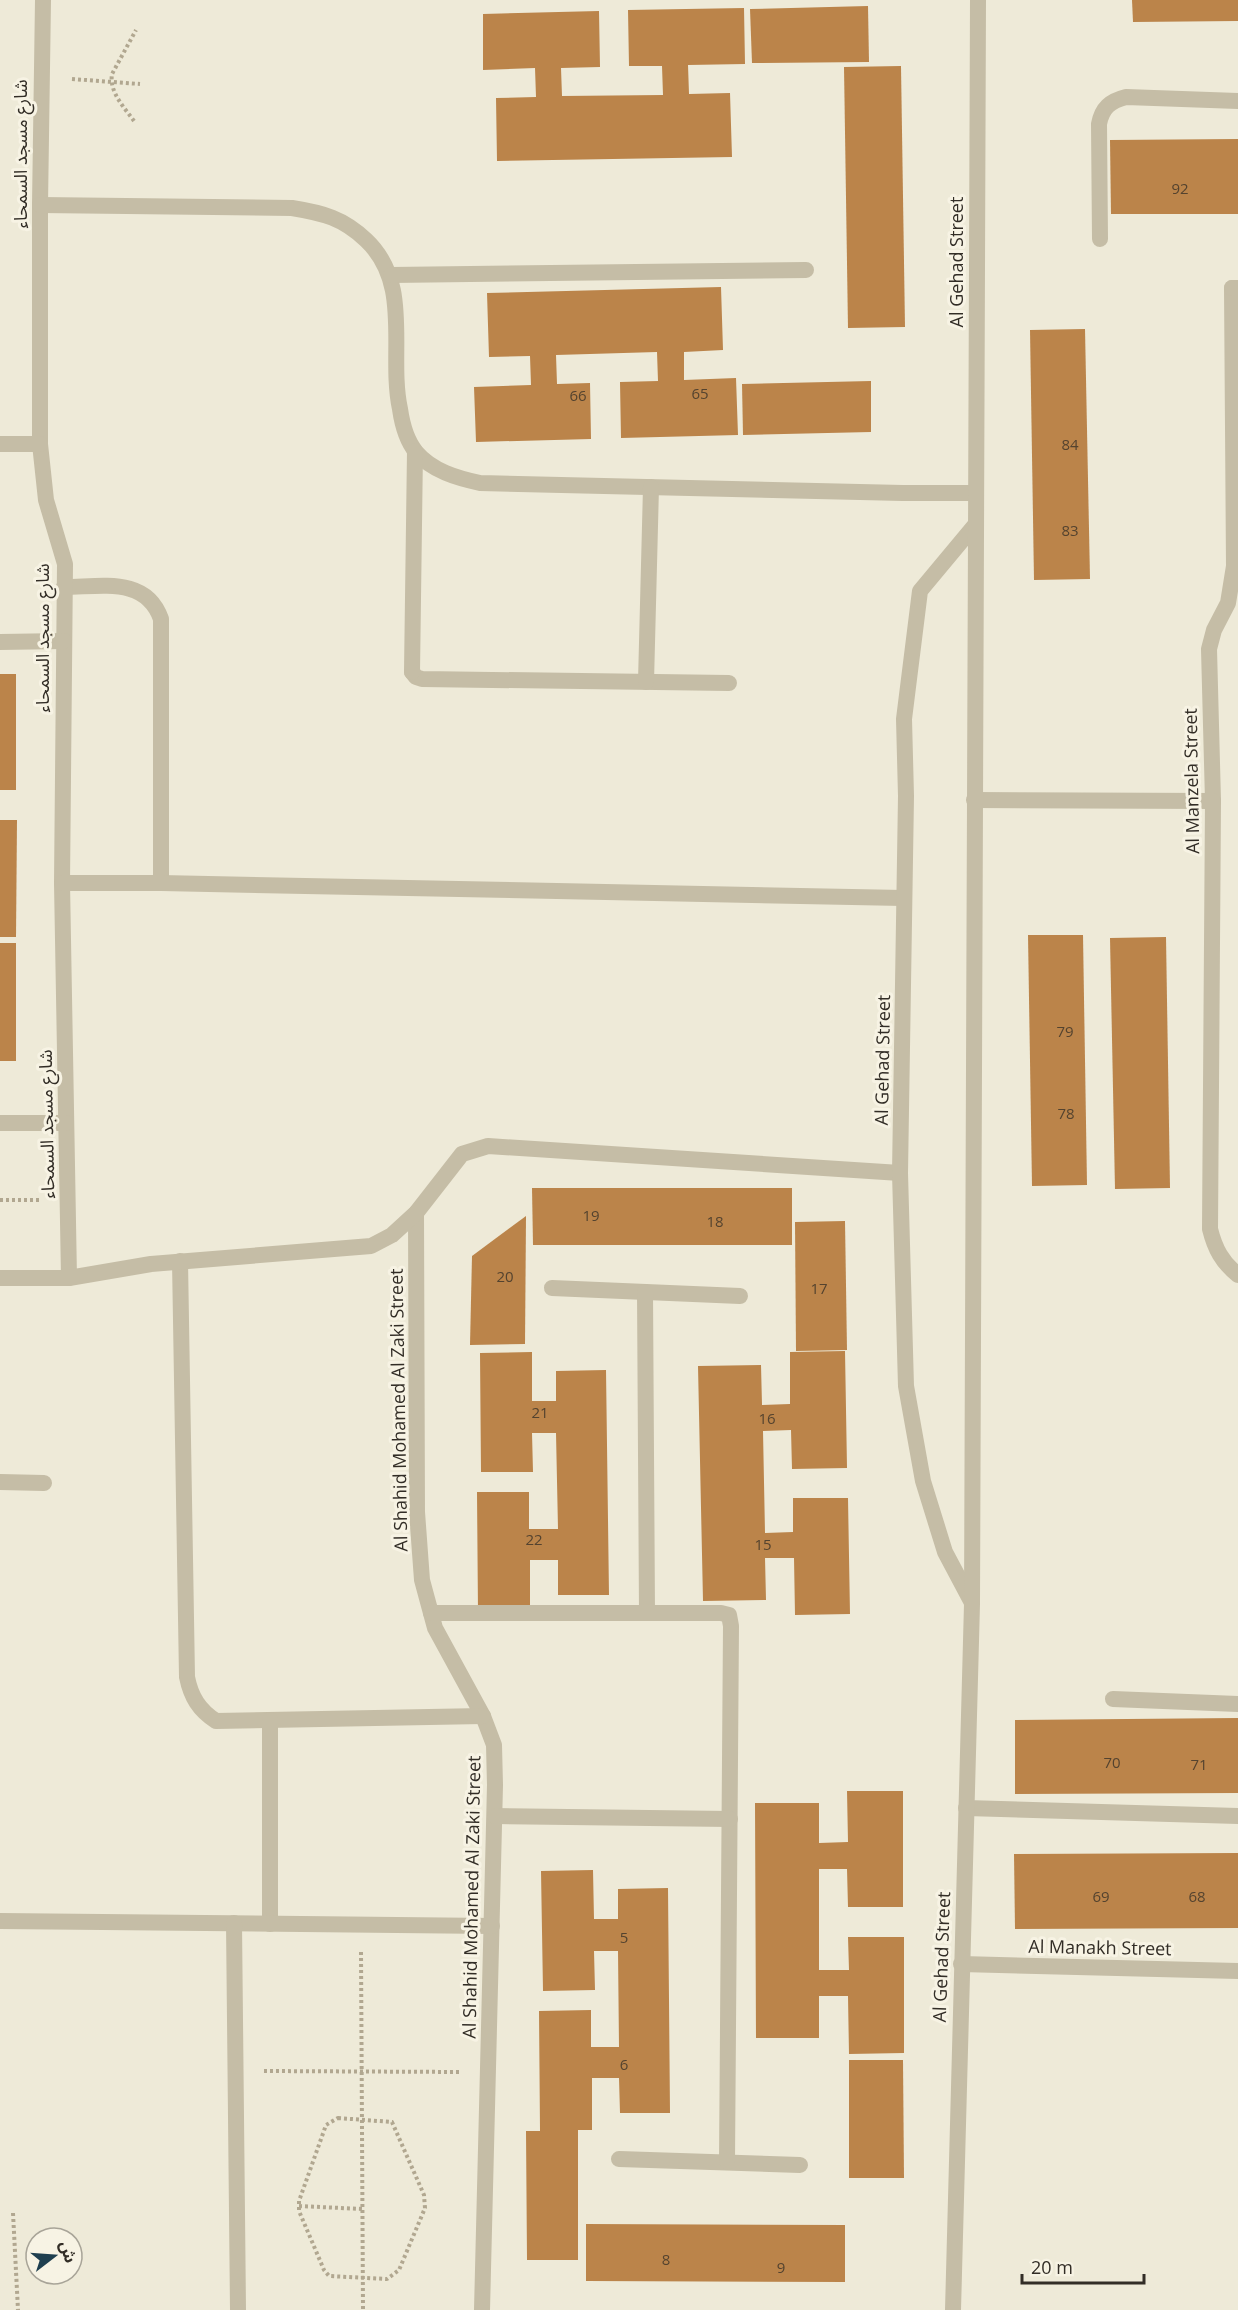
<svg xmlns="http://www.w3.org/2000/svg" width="1238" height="2310" font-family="'Open Sans','Noto Sans Arabic',sans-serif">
<rect width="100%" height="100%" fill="#eeead8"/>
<g fill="#bb844a">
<polygon points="1132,0 1238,0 1238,21 1133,22"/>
<polygon points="868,6 869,62 752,63 750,9"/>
<polygon points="744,8 745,64 688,65 689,94 730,93 732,157 497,161 496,98 536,97 535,68 483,70 483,14 599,11 600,67 561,68 562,96 663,95 662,66 629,66 628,10"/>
<polygon points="901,66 905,327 848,328 844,67"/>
<polygon points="1238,139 1238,214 1111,214 1110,140"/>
<polygon points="721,287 723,350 684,352 684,380 736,378 738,435 621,438 620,382 658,381 657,352 556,355 557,384 590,383 591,439 476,442 474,387 531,385 530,356 489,357 487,293"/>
<polygon points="1085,329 1090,579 1034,580 1030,330"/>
<polygon points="871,381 871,432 743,435 742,384"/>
<rect x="0" y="674" width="16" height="116"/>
<polygon points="0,820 17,820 16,937 0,937"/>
<polygon points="1028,935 1083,935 1087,1185 1032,1186"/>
<polygon points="1166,937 1170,1188 1115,1189 1110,938"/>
<rect x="0" y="943" width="16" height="118"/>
<polygon points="532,1188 792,1188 792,1245 533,1245"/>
<polygon points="526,1216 525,1344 470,1345 472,1256"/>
<polygon points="845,1221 847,1350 796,1351 795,1222"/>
<polygon points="845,1351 847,1468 792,1469 791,1430 763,1431 765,1533 793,1532 793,1498 848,1498 850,1614 795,1615 794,1558 765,1558 766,1600 703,1601 698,1366 761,1365 762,1405 790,1404 790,1352"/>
<polygon points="532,1352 532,1401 556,1401 556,1371 606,1370 609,1595 558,1595 558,1560 530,1560 530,1612 478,1613 477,1492 529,1492 529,1529 558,1529 556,1433 532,1433 533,1472 481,1472 480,1353"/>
<polygon points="1238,1718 1238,1793 1015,1794 1015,1720"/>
<polygon points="847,1791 903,1791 903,1907 848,1907 847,1869 819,1869 819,1970 849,1970 848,1937 904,1937 904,2053 849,2054 848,1996 819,1996 819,2038 756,2038 755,1803 819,1803 819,1843 848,1842"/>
<polygon points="1238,1853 1238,1928 1015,1929 1014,1854"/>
<polygon points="593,1870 594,1919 618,1919 618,1889 668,1888 670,2113 620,2113 619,2078 592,2078 592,2130 578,2130 578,2260 527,2260 526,2131 540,2131 539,2011 591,2010 591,2047 619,2047 618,1951 594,1951 595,1990 543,1991 541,1871"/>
<polygon points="849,2060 903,2060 904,2178 849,2178"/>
<polygon points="586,2224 845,2225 845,2282 586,2281"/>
</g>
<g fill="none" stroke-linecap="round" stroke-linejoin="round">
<g stroke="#b1a790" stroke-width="4" stroke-dasharray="3 3" stroke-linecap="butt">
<polyline points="72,79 140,84"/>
<path d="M134 121C124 107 109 92 112 74L136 30"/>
<polyline points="0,1200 40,1200"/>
<polyline points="361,1952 363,2310"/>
<polyline points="264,2071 460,2072"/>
<polygon points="338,2118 392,2122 424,2195 425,2208 399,2270 387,2279 329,2276 324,2270 299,2211 299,2201 326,2125"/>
<polyline points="299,2206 362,2209"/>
<polyline points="13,2213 18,2310"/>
</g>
<g stroke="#c5bda6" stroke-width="16">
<path d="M1100 239 1099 124C1102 108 1110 101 1126 97L1238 101"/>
<path d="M64 587C101 587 146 576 161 619V883"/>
<polyline points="412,672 416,677 422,679 729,683"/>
<polyline points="1213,801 1209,649 1214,630 1228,603 1234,566 1232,288"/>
<polyline points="552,1288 740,1296"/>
<polyline points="0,1482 44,1483"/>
<polyline points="1113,1699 1238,1704"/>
<polyline points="966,1808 1238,1816"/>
<polyline points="619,2159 800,2165"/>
</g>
<g stroke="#c5bda6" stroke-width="16">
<polyline points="43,0 40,205 40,444 46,500 65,564 62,883 69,1278"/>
<path d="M40 205 292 208C323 213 343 218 366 240 413 284 388 353 400 409 402 423 407 441 416 452 432 471 457 478 480 483L903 493H975"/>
<polyline points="391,275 806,270"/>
<polyline points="1232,288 1238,288"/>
<polyline points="0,444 40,444"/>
<polyline points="0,642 64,641"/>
<polyline points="412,672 415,451"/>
<polyline points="646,682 651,487"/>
<path d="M974 800 1213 801 1210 1229C1215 1249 1222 1262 1238 1275"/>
<polyline points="62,883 161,883 903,898"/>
<polyline points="0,1123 66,1123"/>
<polyline points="416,1213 417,1512 422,1580 435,1628 483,1716 494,1745 495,1785 482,2310"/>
<path d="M180 1261 187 1677C191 1697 199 1710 216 1721L483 1716"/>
<polyline points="0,1278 69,1278 151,1264 371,1246 392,1235 416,1213 462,1154 488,1146 900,1173"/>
<polyline points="645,1292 647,1613"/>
<polyline points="431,1613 721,1613 729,1615 731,1626 727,2162"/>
<polyline points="270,1720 270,1924"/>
<polyline points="495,1816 730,1819"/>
<polyline points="0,1921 492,1926"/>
<polyline points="234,1923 238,2310"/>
<polyline points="961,1964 1238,1971"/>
</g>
<g stroke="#c5bda6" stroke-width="16">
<polyline points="971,1601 945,1552 923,1481 906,1386 900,1173 906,796 904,719 920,591 975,525"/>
<polyline points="953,2310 972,1604 978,0"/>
</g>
</g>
<g text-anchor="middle" stroke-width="6" stroke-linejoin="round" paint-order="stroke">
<g font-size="15" fill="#54432f">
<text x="1180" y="194">92</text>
<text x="700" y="399">65</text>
<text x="578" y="401">66</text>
<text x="1070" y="450">84</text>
<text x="1070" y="536">83</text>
<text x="1065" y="1037">79</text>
<text x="1066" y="1119">78</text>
<text x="591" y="1221">19</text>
<text x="715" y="1227">18</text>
<text x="505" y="1282">20</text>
<text x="819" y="1294">17</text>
<text x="540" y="1418">21</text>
<text x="767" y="1424">16</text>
<text x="534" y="1545">22</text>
<text x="763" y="1550">15</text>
<text x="1112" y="1768">70</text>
<text x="1199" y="1770">71</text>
<text x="1101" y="1902">69</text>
<text x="1197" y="1902">68</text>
<text x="624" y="1943">5</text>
<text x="624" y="2070">6</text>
<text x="666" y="2265">8</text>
<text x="781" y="2273">9</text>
</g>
<g font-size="18" fill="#322d26" stroke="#f7f3e4">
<text transform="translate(21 154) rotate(-90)" y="6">شارع مسجد السمحاء</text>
<text transform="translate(957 262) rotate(-90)" y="6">Al Gehad Street</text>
<text transform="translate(43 638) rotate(-90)" y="6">شارع مسجد السمحاء</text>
<text transform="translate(1192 781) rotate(-91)" y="6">Al Manzela Street</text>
<text transform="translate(883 1060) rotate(-89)" y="6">Al Gehad Street</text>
<text transform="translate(47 1124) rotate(-91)" y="6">شارع مسجد السمحاء</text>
<text transform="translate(399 1410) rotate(-91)" y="6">Al Shahid Mohamed Al Zaki Street</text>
<text transform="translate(472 1897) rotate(-89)" y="6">Al Shahid Mohamed Al Zaki Street</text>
<text transform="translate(1100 1948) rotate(1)" y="6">Al Manakh Street</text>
<text transform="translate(942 1957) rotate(-88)" y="6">Al Gehad Street</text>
</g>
</g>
<g transform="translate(54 2256) rotate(73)"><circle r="28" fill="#f7f3e4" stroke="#a8a498" stroke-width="1.5"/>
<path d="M0-4.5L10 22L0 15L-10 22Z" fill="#1f3f4f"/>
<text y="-9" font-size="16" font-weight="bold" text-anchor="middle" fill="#322d26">ش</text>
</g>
<path d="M1022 2274v9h122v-9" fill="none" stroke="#322d26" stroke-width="3"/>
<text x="1031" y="2274" font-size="18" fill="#322d26" stroke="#f7f3e4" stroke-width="4.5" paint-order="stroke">20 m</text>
</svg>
